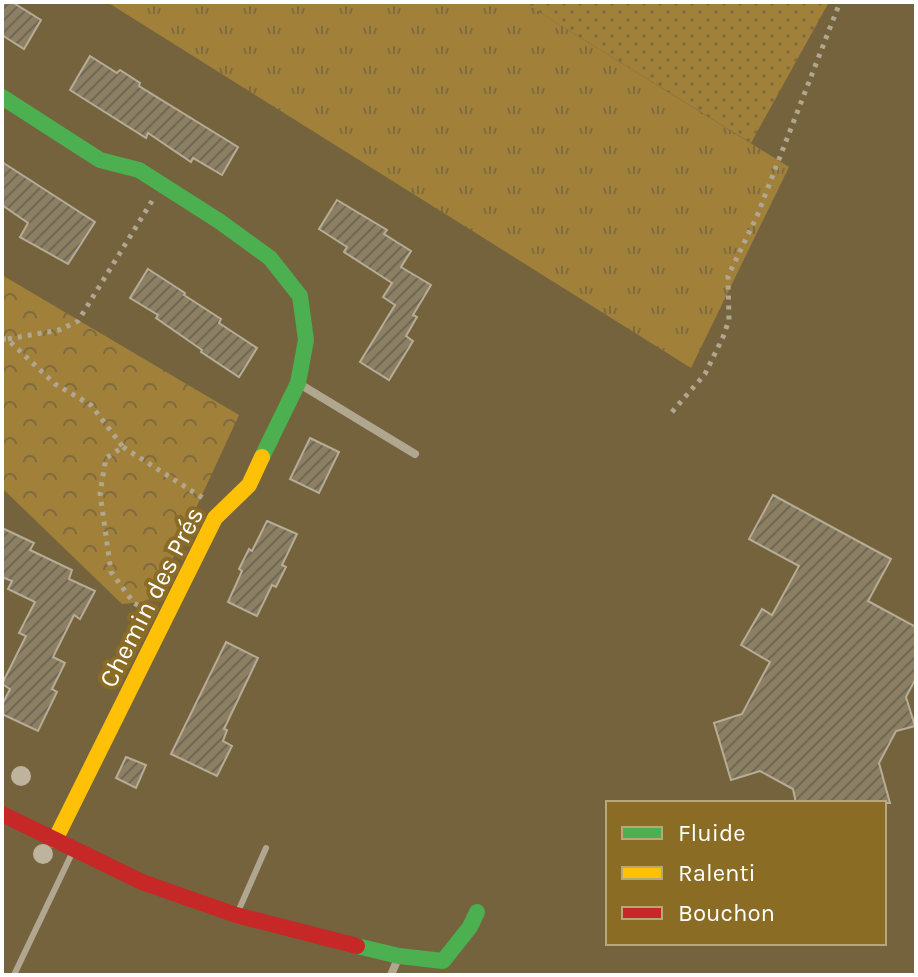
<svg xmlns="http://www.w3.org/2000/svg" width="918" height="977" font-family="Karla,sans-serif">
<defs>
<pattern id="grass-tufts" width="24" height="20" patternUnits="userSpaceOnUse" patternTransform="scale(2)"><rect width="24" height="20" fill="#a1803a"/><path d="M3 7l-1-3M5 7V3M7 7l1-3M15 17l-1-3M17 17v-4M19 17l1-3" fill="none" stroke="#7f6b41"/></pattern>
<pattern id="park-crowns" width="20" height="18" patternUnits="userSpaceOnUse" patternTransform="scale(2)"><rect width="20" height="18" fill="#a1803a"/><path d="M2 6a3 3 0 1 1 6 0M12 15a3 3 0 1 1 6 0" fill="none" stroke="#7f6b41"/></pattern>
<pattern id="garden-dots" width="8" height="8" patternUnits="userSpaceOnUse" patternTransform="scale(2)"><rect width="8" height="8" fill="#a1803a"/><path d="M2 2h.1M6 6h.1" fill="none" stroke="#7f6b41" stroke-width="1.8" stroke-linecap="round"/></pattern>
<pattern id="building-hatch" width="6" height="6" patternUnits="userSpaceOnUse" patternTransform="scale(2)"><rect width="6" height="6" fill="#8c7f62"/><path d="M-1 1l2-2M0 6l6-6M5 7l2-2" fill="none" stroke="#6f6858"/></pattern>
</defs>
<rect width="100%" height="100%" fill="#74633c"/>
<polygon fill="url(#grass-tufts)" points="107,2 523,2 789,167 691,368"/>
<polygon fill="url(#park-crowns)" points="2,275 239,415 153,601 122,604 2,488"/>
<polygon fill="url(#garden-dots)" points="523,2 829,2 751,143"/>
<g fill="url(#building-hatch)" stroke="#b7ad97" stroke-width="2">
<polygon points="2,2 12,2 41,20 24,49 2,35"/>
<polygon points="90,56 117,73 120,70 140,83 139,86 238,147 222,175 193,158 191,162 148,133 146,138 70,90"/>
<polygon points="2,162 95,222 68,264 20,237 28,223 2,205"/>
<polygon points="337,200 387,230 384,234 411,251 401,267 431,285 413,315 417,317 406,336 413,341 389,380 360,362 395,305 383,297 392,283 344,252 347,247 319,229"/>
<polygon points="148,269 185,293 184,295 221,319 219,323 257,348 239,377 201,352 202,350 156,318 158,315 130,298"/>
<polygon points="310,438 339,452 319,493 290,479"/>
<polygon points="773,495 891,559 868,601 916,627 916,678 906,697 915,726 896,731 879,763 890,803 796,803 793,789 760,771 731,780 714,723 742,714 770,662 741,645 762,609 772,615 799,566 749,539"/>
<polygon points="267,521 297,534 282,565 286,567 276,587 272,585 257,616 228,602 242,571 239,569 249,549 252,551"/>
<polygon points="2,528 34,543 30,550 72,570 69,579 95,591 80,619 74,615 53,657 65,663 52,689 57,692 38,731 2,714 2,705 10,689 2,684 26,636 19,633 35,602 8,589 12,581 2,577"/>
<polygon points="226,642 258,658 224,729 227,730 223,741 232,746 217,776 171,754"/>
<polygon points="126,757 146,765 136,788 116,778"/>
</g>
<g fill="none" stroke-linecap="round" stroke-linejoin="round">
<g stroke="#b1a790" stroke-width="5" stroke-dasharray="4 6" stroke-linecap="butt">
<polyline points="2,339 7,339 55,384 91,405 123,447 106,458 100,493 111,572 134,603 148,611"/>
<polyline points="8,339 59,330 78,321 152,201"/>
<polyline points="672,412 705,374 723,337 729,320 728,276 757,216 840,2"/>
<polyline points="123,447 206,500"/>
</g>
<g stroke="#b1a790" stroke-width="6">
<polyline points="237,914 266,848"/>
<polyline points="14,975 74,849"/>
</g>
<g stroke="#b1a790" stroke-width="8">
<polyline points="298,383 415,454"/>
<polyline points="391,975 399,956"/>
</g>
<g stroke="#4caf50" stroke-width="16">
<polyline points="2,97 100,160 139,170 219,221 270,258 300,296 306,340 298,383 262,457"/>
<polyline points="357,946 399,956 443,961 470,927 477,912"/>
</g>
<polyline stroke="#ffc107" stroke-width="16" points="55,840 215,518 249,485 262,457"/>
<polyline stroke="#c62828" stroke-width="16" points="2,814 142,882 236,915 357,946"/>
</g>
<g fill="#beb39c">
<circle cx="21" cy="776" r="10"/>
<circle cx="43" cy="854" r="10"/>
</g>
<g text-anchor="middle" stroke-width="8" stroke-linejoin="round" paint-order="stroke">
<g font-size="26" fill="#fff" stroke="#8b6c25">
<text transform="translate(151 597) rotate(-63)" y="9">Chemin des Prés</text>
</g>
</g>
<rect width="918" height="977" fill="none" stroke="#ffffff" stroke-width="8"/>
<rect x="606" y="801" width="280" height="144" fill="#8b6c25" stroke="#b9a77c" stroke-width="2"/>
<rect x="622" y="827" width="40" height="12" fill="#4caf50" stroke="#b9a77c" stroke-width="2"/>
<text x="678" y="841" font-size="24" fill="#ffffff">Fluide</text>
<rect x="622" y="867" width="40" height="12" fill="#ffc107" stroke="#b9a77c" stroke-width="2"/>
<text x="678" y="881" font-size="24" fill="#ffffff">Ralenti</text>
<rect x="622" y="907" width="40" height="12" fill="#c62828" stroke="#b9a77c" stroke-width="2"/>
<text x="678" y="921" font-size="24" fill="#ffffff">Bouchon</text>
</svg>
